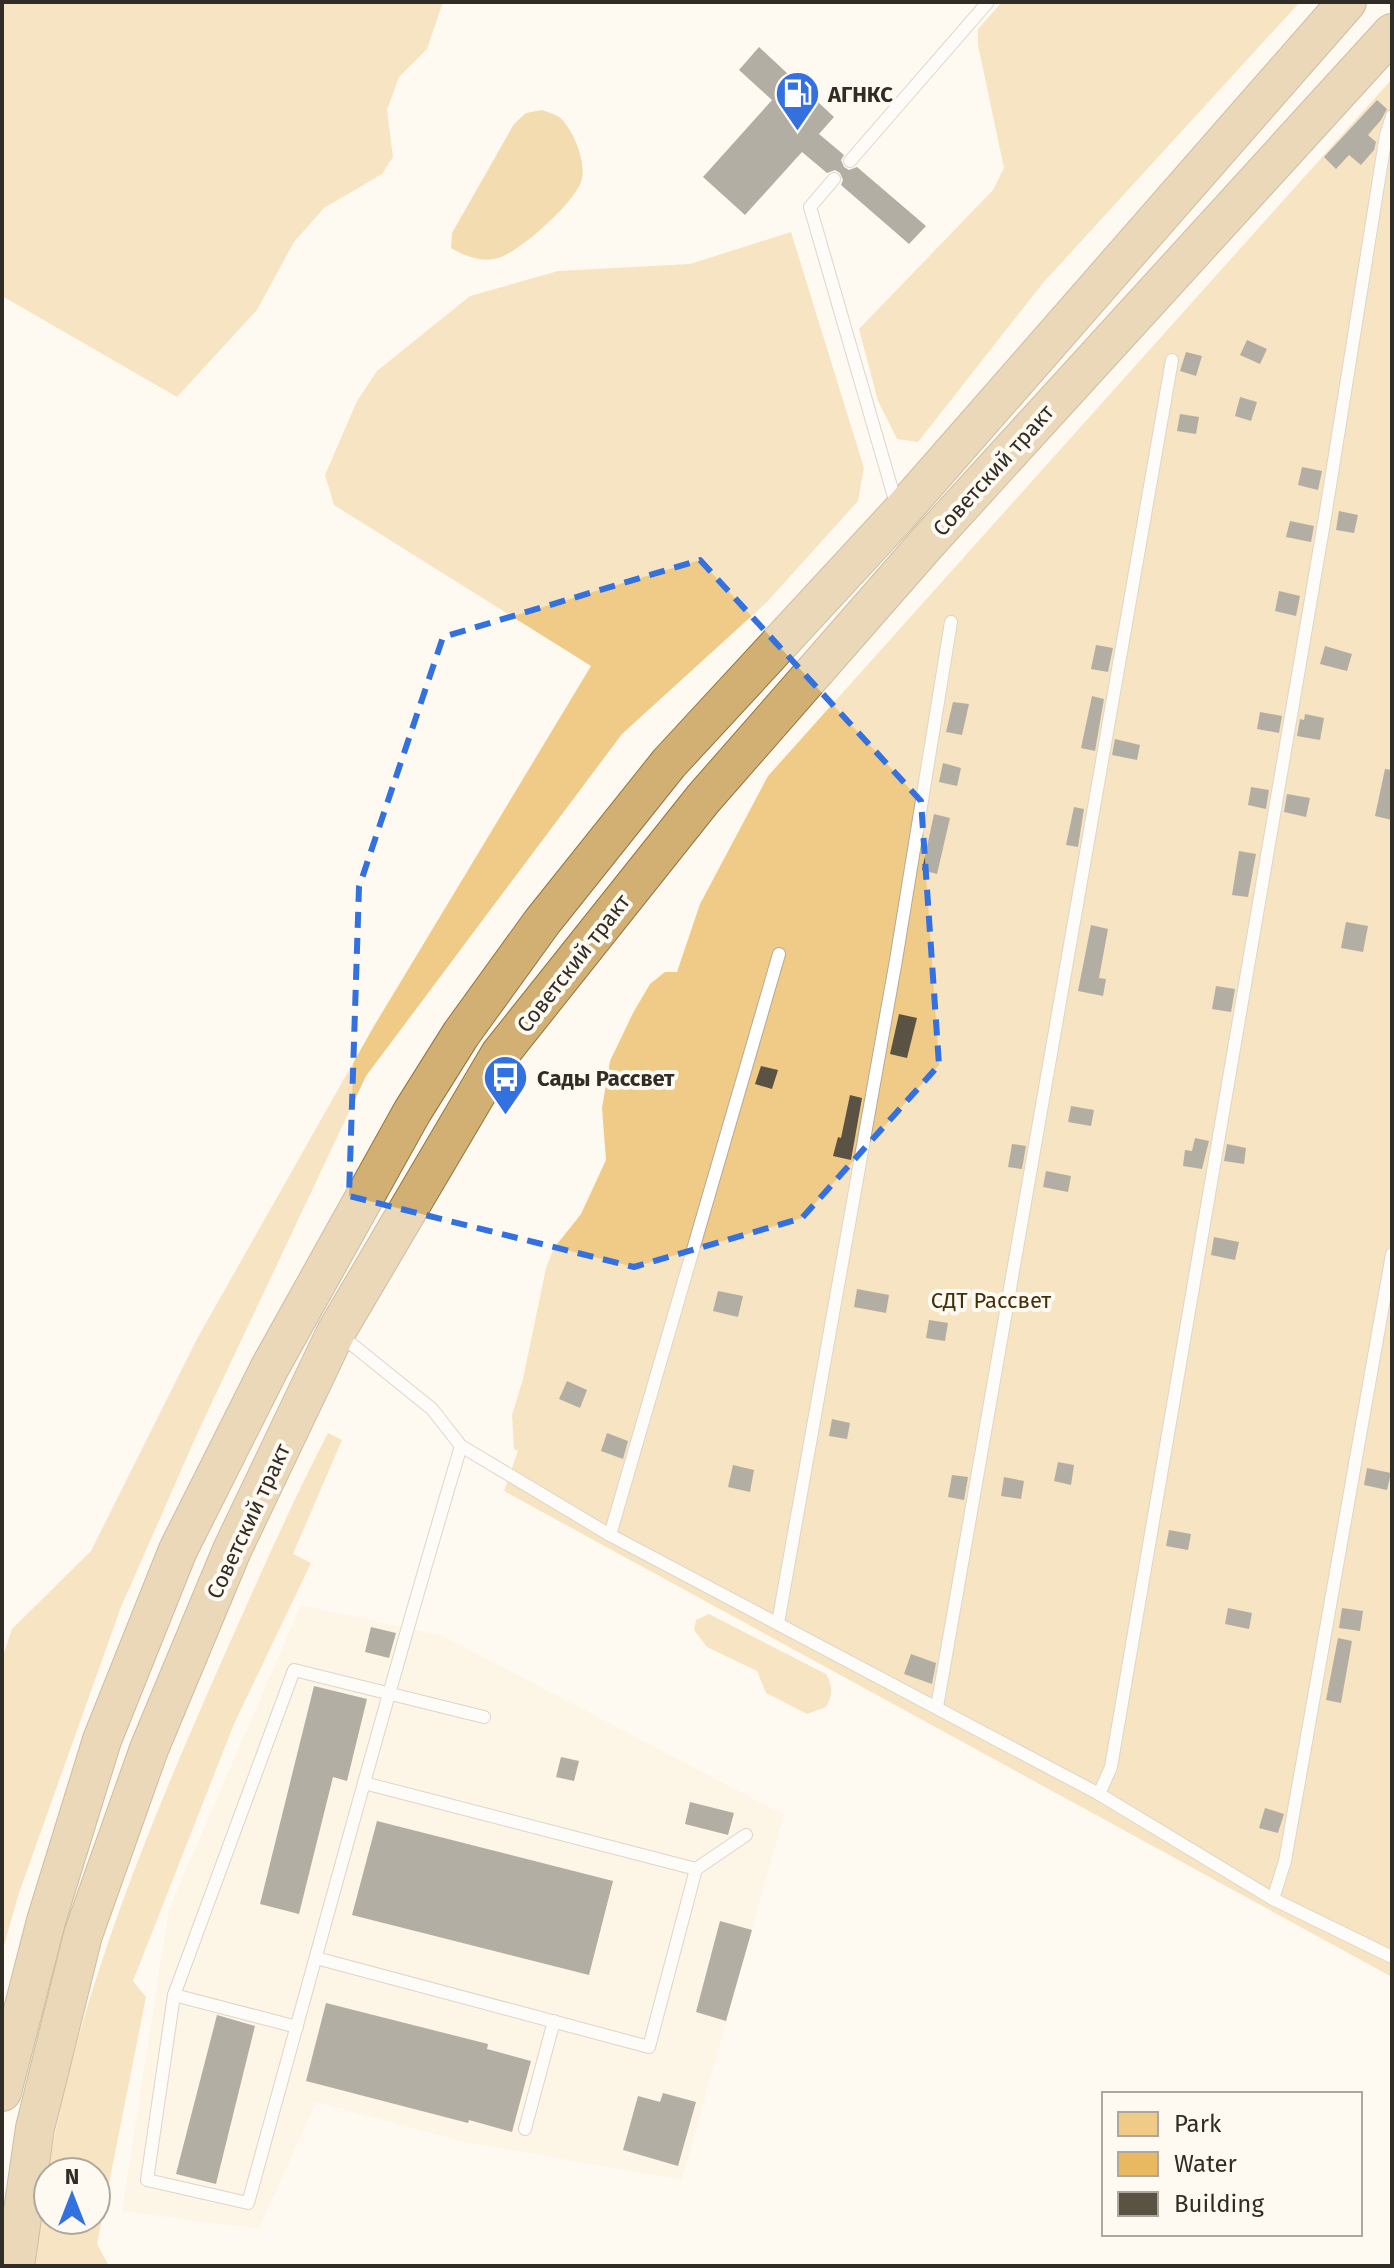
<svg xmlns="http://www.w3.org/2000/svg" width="1394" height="2268" font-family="'Fira Sans',sans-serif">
<rect width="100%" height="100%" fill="#fefaf2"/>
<polygon fill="#fdefd6" points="301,1605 443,1636 784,1815 682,2180 465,2142 316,2102 259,2229 122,2211 169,1909"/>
<g fill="#f0ca87">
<polygon points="2,2 443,2 427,49 399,77 387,110 393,157 382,174 324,208 294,242 257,310 177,397 2,296"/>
<polygon points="1002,2 1300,2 1043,283 918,442 897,439 878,401 859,329 993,190 1004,168 978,45 978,29"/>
<polygon points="1392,79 1392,1977 504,1491 518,1451 514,1449 512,1415 523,1379 546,1268 554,1248 581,1214 606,1160 602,1108 610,1061 633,1013 650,984 665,972 677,972 700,904 768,776"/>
<polygon points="791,232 864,468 858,501 767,602 622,734 366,1076 198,1432 121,1607 19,1893 2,1953 2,1659 12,1629 91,1551 198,1337 374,1026 591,666 334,505 325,475 357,401 377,371 470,296 558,271 690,264"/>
<path d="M328 1433 342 1440 293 1554 311 1563 234 1724 133 1981 146 1997 97 2244 109 2266H32L48 2173V2220H96V2172H48C77 2000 146 1833 216 1674 252 1593 287 1512 328 1433Z"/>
<path d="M709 1614 826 1674C833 1686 833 1694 826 1707L807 1714 766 1693 757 1671 707 1647 694 1630 696 1620Z"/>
</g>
<path fill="#e9b962" d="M542 110C547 112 555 114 559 117 573 128 586 161 582 179 577 201 520 252 498 258 482 263 464 256 451 248L452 233 514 124 526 113Z"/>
<g fill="#5a5243">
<polygon points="759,47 834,117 819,134 844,155 841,160 844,167 849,170 857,167 926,226 909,244 841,185 843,180 840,173 835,170 827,173 802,152 745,215 703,177 772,100 739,70"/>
<polygon points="1377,100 1387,109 1381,120 1368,135 1376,142 1374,150 1361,165 1349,155 1336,169 1324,157"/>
<polygon points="1247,340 1267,349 1260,364 1240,355"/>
<polygon points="1186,352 1202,356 1196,376 1180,371"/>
<polygon points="1240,397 1257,402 1251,421 1235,416"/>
<polygon points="1180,414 1199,417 1196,434 1177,431"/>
<polygon points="1302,467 1322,471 1318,490 1298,485"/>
<polygon points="1339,511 1358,515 1354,533 1336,530"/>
<polygon points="1290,521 1314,526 1311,542 1286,537"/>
<polygon points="1279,591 1300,596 1296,616 1275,611"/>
<polygon points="1096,645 1113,648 1108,672 1091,669"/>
<polygon points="1325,646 1352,654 1347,671 1320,664"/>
<polygon points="1092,696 1104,699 1095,751 1081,748"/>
<polygon points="953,702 969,704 962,735 946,732"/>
<polygon points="1260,712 1282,716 1279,733 1257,729"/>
<polygon points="1305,714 1324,718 1320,740 1297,736 1300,719 1304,720"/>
<polygon points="1115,739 1140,745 1137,760 1112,755"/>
<polygon points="943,763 961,768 957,786 939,782"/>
<polygon points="1385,769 1392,770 1392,820 1375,816"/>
<polygon points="1251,787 1269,790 1266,809 1248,805"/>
<polygon points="1287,794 1310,798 1306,817 1284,812"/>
<polygon points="1074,807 1084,809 1078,847 1066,845"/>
<polygon points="934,814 950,818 937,874 922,870"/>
<polygon points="1239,851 1256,854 1248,897 1232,895"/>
<polygon points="1346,922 1368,926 1363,952 1341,948"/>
<polygon points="1091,925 1108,929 1099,978 1106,979 1103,996 1078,991"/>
<polygon points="1216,986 1235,989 1231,1012 1212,1009"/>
<polygon points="899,1014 917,1018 907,1058 890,1054"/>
<polygon points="761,1066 778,1070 772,1089 755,1084"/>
<polygon points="850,1095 862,1098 851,1160 833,1156 838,1137 841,1138"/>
<polygon points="1071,1106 1094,1110 1091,1126 1068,1122"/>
<polygon points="1195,1138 1209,1141 1202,1169 1183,1166 1185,1150 1192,1151"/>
<polygon points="1012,1144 1026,1146 1022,1169 1008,1167"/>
<polygon points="1227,1144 1246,1148 1244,1164 1224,1161"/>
<polygon points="1046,1171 1071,1176 1068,1192 1043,1187"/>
<polygon points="1214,1237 1239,1242 1235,1260 1211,1255"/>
<polygon points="857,1289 889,1295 886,1313 854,1307"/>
<polygon points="718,1291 743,1296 738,1317 713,1311"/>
<polygon points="929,1320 948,1323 945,1341 926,1338"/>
<polygon points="567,1381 587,1390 580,1408 559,1399"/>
<polygon points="832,1419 850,1423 847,1439 829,1436"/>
<polygon points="607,1433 628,1441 623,1459 601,1451"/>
<polygon points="1058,1462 1074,1465 1071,1485 1054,1481"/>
<polygon points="733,1465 754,1470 750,1492 728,1487"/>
<polygon points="1367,1468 1391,1473 1387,1490 1364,1485"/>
<polygon points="952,1475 968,1477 964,1500 948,1497"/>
<polygon points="1004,1477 1024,1481 1021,1499 1001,1496"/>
<polygon points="1169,1530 1191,1534 1188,1550 1166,1546"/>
<polygon points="1228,1608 1252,1613 1249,1629 1225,1624"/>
<polygon points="1342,1608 1363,1611 1360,1631 1339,1628"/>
<polygon points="371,1627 396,1633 389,1658 365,1652"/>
<polygon points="1338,1638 1352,1641 1341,1703 1326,1700"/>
<polygon points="911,1654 936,1663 932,1684 904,1674"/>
<polygon points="314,1686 367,1699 347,1781 333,1777 299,1914 260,1904"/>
<polygon points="561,1757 579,1761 574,1781 556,1777"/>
<polygon points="690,1802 734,1813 728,1835 685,1824"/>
<polygon points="1265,1808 1284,1814 1278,1833 1259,1828"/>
<polygon points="377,1821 613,1881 589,1975 352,1915"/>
<polygon points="720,1921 752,1930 726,2021 696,2012"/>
<polygon points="326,2003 488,2044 487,2049 531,2061 512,2132 469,2120 468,2123 306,2081"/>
<polygon points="217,2015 255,2026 216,2184 176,2174"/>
<polygon points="663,2093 696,2102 678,2166 623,2150 638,2096 660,2102"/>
</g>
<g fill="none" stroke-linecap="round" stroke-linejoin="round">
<defs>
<g id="service">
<polyline points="850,161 988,2"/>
<polyline points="834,179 810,207 897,507"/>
<polyline points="339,1334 432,1409 461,1446 610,1535 1099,1794 1273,1899 1392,1957"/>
<path d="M461 1446C386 1697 318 1950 248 2203L147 2180 174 1995 294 1670 484 1717"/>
<polyline points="610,1535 779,954"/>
<polyline points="778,1623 896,960 951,622"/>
<polyline points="937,1707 1172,360"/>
<polyline points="1099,1794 1111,1767 1325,517 1386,135 1392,116"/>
<polyline points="696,1869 746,1835"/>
<polyline points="1273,1899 1285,1861 1392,1254"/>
<polyline points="316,1958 649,2047 696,1869 364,1783"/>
<polyline points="174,1995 297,2027"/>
<polyline points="525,2129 554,2021"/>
</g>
<g id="trunk">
<polyline points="2,2092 46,1921 102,1740 178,1550 270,1367 412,1112 461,1034 542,922 669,763 899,514 1347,2"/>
<polyline points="15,2266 35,2128 83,1935 149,1749 232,1550 336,1332 500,1054 703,799 927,543 1392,33"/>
</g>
</defs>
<use href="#service" stroke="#b4aa99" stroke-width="14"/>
<use href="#trunk" stroke="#927541" stroke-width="40"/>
<use href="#service" stroke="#fff" stroke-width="12"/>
<use href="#trunk" stroke="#d2b073" stroke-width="38"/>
</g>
<path d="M0 0H1394V2268H0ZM700 560 921 801 939 1065 802 1218 634 1267 349 1196 359 887 443 637Z" fill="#fefaf2" fill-opacity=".55" fill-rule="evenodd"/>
<path fill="none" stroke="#3271df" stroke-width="6" stroke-dasharray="16 10" stroke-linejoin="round" d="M700 560 921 801 939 1065 802 1218 634 1267 349 1196 359 887 443 637Z"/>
<defs>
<symbol id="fuel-pin" viewBox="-11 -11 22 30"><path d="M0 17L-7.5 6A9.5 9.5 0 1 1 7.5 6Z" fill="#3271df" stroke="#fefaf2"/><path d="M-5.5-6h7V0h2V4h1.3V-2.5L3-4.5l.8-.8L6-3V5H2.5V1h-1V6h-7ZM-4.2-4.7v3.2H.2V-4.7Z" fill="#fff"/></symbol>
<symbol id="bus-pin" viewBox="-11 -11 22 30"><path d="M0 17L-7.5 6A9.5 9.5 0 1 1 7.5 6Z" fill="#3271df" stroke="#fefaf2"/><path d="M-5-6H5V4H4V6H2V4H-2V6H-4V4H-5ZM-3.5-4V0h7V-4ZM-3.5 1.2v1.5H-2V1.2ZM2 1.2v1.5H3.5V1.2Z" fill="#fff"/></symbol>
</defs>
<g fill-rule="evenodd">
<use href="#fuel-pin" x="772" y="68" width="51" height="69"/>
<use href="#bus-pin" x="480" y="1052" width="51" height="69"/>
</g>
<g text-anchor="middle" stroke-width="8" stroke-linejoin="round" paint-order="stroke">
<g font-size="22" font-weight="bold" fill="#302c26" stroke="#fefaf2" text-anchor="start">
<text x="828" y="102">АГНКС</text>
<text x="537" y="1086">Сады Рассвет</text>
</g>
<g font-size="22" fill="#302c26" stroke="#fefaf2">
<text transform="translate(993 470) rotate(-48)" y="8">Советский тракт</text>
<text transform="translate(573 963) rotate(-52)" y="8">Советский тракт</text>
<text transform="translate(248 1521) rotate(-65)" y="8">Советский тракт</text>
</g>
<g font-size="22" fill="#432f08" stroke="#fefaf2">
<text x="991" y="1308">СДТ Рассвет</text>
</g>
</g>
<rect width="1394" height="2268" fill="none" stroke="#302c26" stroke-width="8"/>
<rect x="1102" y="2092" width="260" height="144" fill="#fefaf2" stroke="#aca8a0" stroke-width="2"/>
<rect x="1118" y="2112" width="40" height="24" fill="#f0ca87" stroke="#aca8a0" stroke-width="2"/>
<text x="1174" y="2132" font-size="24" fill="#302c26">Park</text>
<rect x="1118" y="2152" width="40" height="24" fill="#e9b962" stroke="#aca8a0" stroke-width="2"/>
<text x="1174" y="2172" font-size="24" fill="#302c26">Water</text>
<rect x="1118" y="2192" width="40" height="24" fill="#5a5243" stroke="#aca8a0" stroke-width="2"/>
<text x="1174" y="2212" font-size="24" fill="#302c26">Building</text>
<g transform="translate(72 2196)"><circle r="38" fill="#fefaf2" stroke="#aca8a0" stroke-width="2"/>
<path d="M0-6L14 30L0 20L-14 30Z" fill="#3271df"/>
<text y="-12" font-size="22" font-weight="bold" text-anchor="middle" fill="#302c26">N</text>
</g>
</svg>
